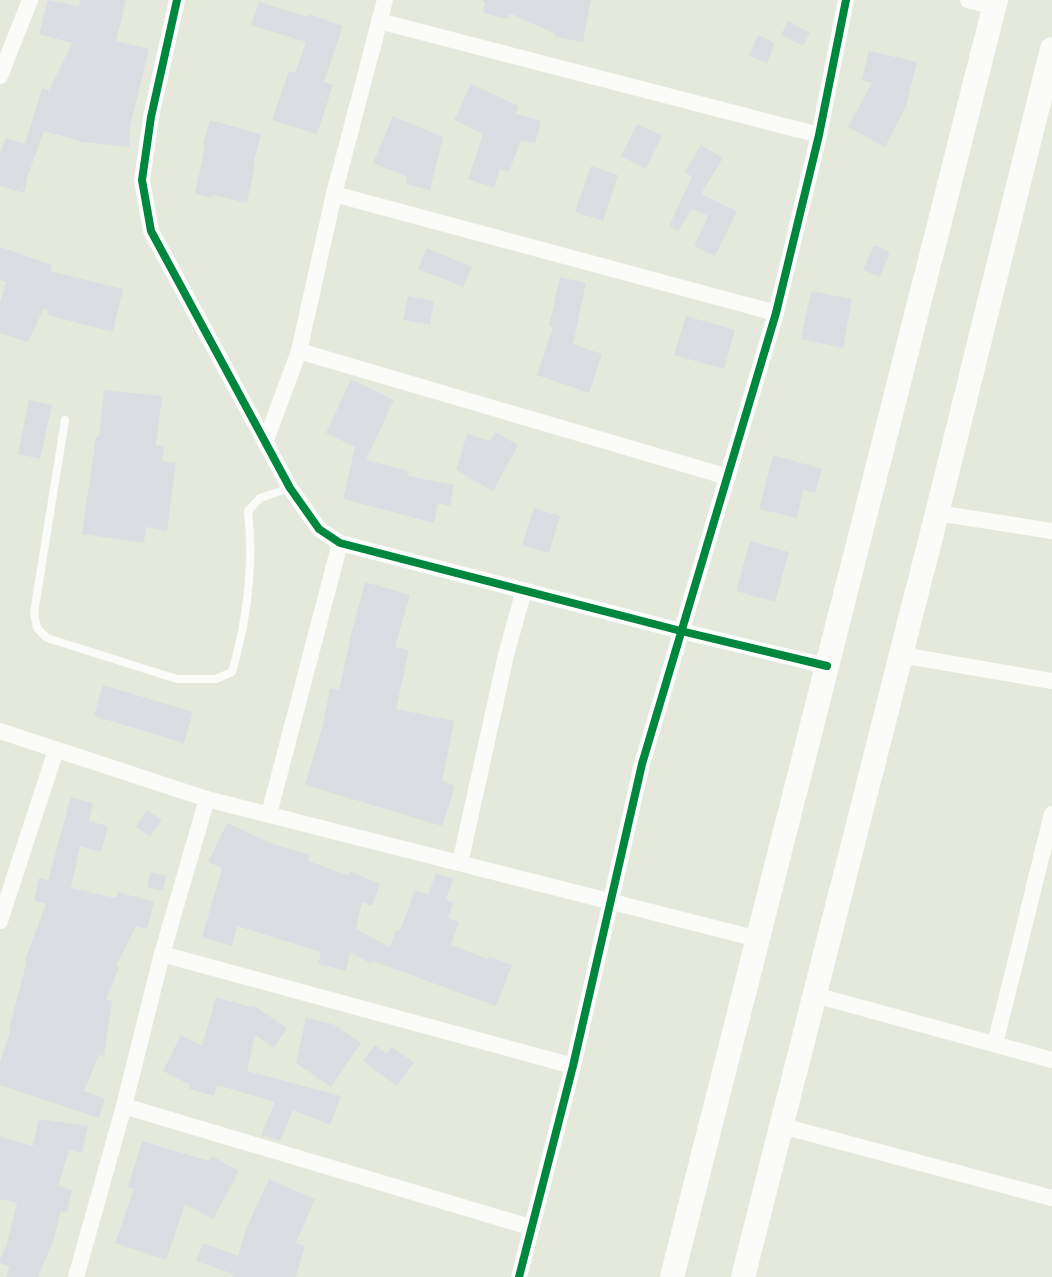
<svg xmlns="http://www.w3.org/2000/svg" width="1052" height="1277" font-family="Literata,serif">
<rect width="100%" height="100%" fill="#e5e9dc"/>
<g fill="#dcdde2">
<polygon points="48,0 79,6 80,0 126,0 116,41 149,49 130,127 129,147 83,142 44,131 28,175 24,193 0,186 0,153 6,138 25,144 42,88 49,90 72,43 39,34"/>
<polygon points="480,0 591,0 583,42 555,37 555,34 509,13 508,19 483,13 485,2"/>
<polygon points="259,2 308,17 309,14 343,26 324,82 333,85 317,134 272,120 289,71 295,73 306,42 251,25"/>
<polygon points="788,21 810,33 803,46 781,35"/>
<polygon points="758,35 775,43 767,63 749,56"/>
<polygon points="869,51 917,62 906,106 885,147 848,127 872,83 862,80"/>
<polygon points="471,84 519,106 516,114 541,121 535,144 521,140 509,172 500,169 494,188 468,179 483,134 454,120"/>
<polygon points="393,116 443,137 430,190 406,184 407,177 373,163"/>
<polygon points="210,120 261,134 253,165 255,165 247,203 213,195 212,198 195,194 205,145 203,144"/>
<polygon points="637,124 662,136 646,169 621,156"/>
<polygon points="701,145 723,158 701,194 737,211 715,256 694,246 708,216 692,209 678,231 669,226 692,177 685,172"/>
<polygon points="591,166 618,175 603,221 575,212"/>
<polygon points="874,245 890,252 880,277 863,270"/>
<polygon points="0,247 52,265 50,271 123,289 113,332 47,315 48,310 44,308 28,342 0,333 0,302 6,282 0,280"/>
<polygon points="427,248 472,267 463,287 418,269"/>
<polygon points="560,277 586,283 573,344 602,354 589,393 537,375 553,327 549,326"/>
<polygon points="811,291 852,299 843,348 801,339"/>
<polygon points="408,296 434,301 430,325 403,320"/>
<polygon points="686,316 735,330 724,369 674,355"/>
<polygon points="351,379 394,400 366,460 409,471 408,476 454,485 450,506 438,503 434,523 343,499 355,447 326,433"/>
<polygon points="104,390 162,396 156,445 164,446 162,461 176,463 167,531 146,527 144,543 82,534 96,437 99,437"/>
<polygon points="29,400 52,405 40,459 18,454"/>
<polygon points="495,432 518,445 493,491 456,470 467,434 490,441"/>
<polygon points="773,455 822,469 815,493 803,490 797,518 759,509"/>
<polygon points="534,508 560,516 549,553 522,545"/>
<polygon points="750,541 789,552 775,602 736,591"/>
<polygon points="365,582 410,595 395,647 409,650 396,709 454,721 442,781 455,786 442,826 305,785 323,725 330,688 339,690 352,631"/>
<polygon points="103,685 193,712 184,743 94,716"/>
<polygon points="71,797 93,803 89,821 108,826 101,852 80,846 71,888 91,892 90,896 92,893 116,898 118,892 154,902 147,929 136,926 116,966 119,967 106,1000 112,1001 104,1056 99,1055 84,1091 105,1098 99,1118 0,1085 0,1062 11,1029 9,1028 27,961 25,960 46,904 34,901 39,878 48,880"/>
<polygon points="147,810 162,820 150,837 136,827"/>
<polygon points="227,823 270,843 309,855 308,861 348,875 350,871 380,884 372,906 362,902 356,929 390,947 396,930 400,931 415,890 428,895 436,873 453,879 446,900 453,903 448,918 459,922 451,945 488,959 489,956 512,965 496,1006 373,961 372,964 350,952 346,971 318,964 321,952 237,926 232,946 202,937 222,868 208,862"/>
<polygon points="151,872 166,876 163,891 147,887"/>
<polygon points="216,997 251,1007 253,1005 287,1028 274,1048 255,1035 247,1071 341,1096 330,1125 293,1110 280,1141 261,1135 275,1102 217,1085 214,1096 189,1089 190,1085 163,1071 181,1035 202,1046"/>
<polygon points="306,1018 333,1024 361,1043 331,1087 296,1063"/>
<polygon points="375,1045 387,1054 391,1047 414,1062 397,1086 363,1061"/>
<polygon points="39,1119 88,1126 82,1153 69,1150 58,1186 72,1190 67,1212 61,1211 54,1239 38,1277 6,1277 10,1267 0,1263 0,1259 7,1244 17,1203 0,1199 0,1137 33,1146"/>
<polygon points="142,1141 209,1161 212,1156 239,1171 213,1219 185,1204 166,1260 115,1243 134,1189 128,1187"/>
<polygon points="269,1179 315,1199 296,1243 305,1246 296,1277 232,1277 233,1274 196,1261 203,1243 238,1256 246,1229"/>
</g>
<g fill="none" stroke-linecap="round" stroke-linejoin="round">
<path stroke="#fbfcfa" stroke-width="8" d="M65 420 34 613 37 628 47 638 177 679H216L232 672C247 620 254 565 248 511L260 498 290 488"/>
<g stroke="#fbfcfa" stroke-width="16">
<polyline points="177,0 151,117 142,180 151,231 290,488 319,529 340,543 681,631 827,666"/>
<polyline points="968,0 994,7"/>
<polyline points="379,21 819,135"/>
<polyline points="0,76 30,0"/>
<polyline points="334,194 776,313"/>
<polyline points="299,351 728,477"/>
<polyline points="265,443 299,351 334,194 385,0"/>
<polyline points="937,513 1052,531"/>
<polyline points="901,655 1052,681"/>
<polyline points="0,731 207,799 758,939"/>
<polyline points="269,814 340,543"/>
<polyline points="460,863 506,655 524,590"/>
<polyline points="0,921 56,750"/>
<polyline points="162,954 573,1066"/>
<polyline points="815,995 1052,1060"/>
<polyline points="995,1044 1052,814"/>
<polyline points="124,1106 530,1227"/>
<polyline points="782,1126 1052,1198"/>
<polyline points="76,1277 124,1106 162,954 207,799"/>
<polyline points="519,1277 573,1066 642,764 776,313 819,135 846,0"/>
</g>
<g stroke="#fbfcfa" stroke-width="24">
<polyline points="672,1277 996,0"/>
<polyline points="743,1277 937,513 1052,49"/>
</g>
<defs>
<g id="cycleway">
<polyline points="177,0 151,117 142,180 151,231 290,488 319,529 340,543 681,631 827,666"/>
<polyline points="519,1277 573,1066 642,764 776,313 819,135 846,0"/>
</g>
</defs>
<use href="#cycleway" stroke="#fff" stroke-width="13"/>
<use href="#cycleway" stroke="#00873e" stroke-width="8"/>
</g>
</svg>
